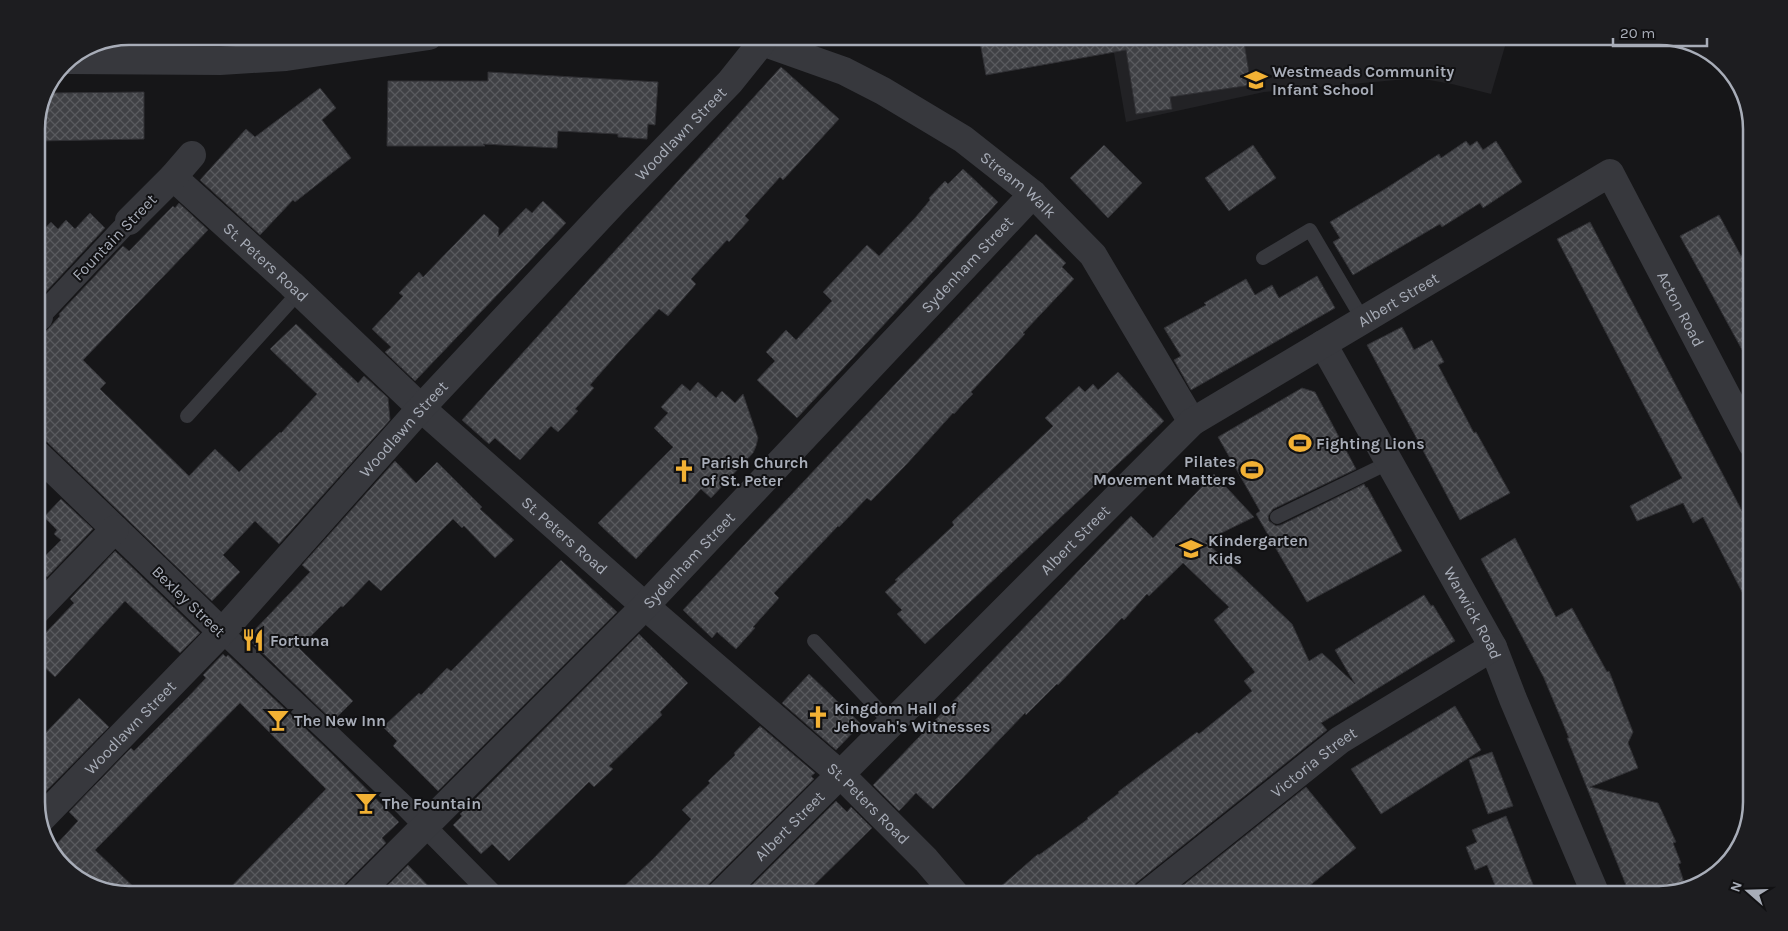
<svg xmlns="http://www.w3.org/2000/svg" width="1788" height="931" font-family="Karla,sans-serif">
<defs>
<pattern id="building-cross-hatch" width="8" height="8" patternUnits="userSpaceOnUse" patternTransform="scale(1.25)"><rect width="8" height="8" fill="#404145"/><path d="M0 0l8 8M0 8l8-8" fill="none" stroke="#595a5e"/></pattern>
</defs>
<rect width="100%" height="100%" fill="#161618"/>
<polygon fill="#222225" points="1111,36 1508,36 1491,94 1452,84 1418,78 1264,92 1126,122"/>
<g fill="url(#building-cross-hatch)" stroke="#303034">
<polygon points="979,36 1243,36 1251,85 1170,97 1172,109 1136,114 1126,50 986,75"/>
<polygon points="781,67 839,119 783,180 780,177 745,216 749,220 729,242 727,240 691,279 696,284 668,316 659,309 618,353 590,385 594,388 575,409 578,411 558,432 551,426 520,460 495,438 489,444 462,420"/>
<polygon points="488,72 658,82 655,125 648,124 647,139 618,137 618,134 558,131 557,148 483,144 485,146 387,146 388,81 488,81"/>
<polygon points="320,88 336,108 322,120 351,158 295,202 293,200 260,235 200,180 246,129 255,137"/>
<polygon points="144,92 144,139 36,141 36,123 50,93"/>
<polygon points="1466,141 1470,146 1477,141 1483,150 1496,141 1522,182 1483,208 1480,203 1442,227 1440,224 1353,275 1333,242 1340,238 1330,222 1385,189 1439,154 1441,158"/>
<polygon points="1104,145 1142,183 1108,218 1070,178"/>
<polygon points="1253,145 1276,178 1229,211 1205,178"/>
<polygon points="963,169 998,202 797,418 757,380 775,361 766,352 786,330 796,340 832,301 823,292 867,245 879,256 915,218 930,200 929,198 945,181 948,184"/>
<polygon points="543,201 566,223 415,381 385,352 391,347 372,329 403,296 399,293 419,272 423,277 484,214 499,228 498,237 526,208 532,213"/>
<polygon points="179,203 208,230 83,360 106,383 100,389 189,476 215,449 239,472 280,432 281,433 317,394 270,349 296,324 358,383 364,376 388,398 390,420 279,544 255,521 223,555 240,572 212,601 47,442 36,438 36,342 60,316 59,314 123,246 129,251 173,206 175,208"/>
<polygon points="90,213 105,228 41,297 36,293 36,238 51,222 58,229 66,220 75,229"/>
<polygon points="1719,215 1741,256 1752,250 1752,368 1680,236"/>
<polygon points="1590,222 1752,530 1752,611 1703,517 1693,523 1683,503 1637,521 1630,506 1682,478 1557,239"/>
<polygon points="1036,234 1066,263 1062,267 1074,279 1023,333 1025,334 971,392 973,394 962,405 954,414 953,413 905,466 871,501 867,498 839,527 838,526 774,593 779,598 753,627 755,628 736,649 717,632 712,638 683,610"/>
<polygon points="1317,276 1335,308 1191,390 1174,360 1181,356 1164,328 1206,305 1204,303 1246,279 1255,295 1272,285 1279,298"/>
<polygon points="1402,327 1414,350 1432,340 1444,362 1438,365 1474,433 1476,432 1510,493 1460,520 1367,345"/>
<polygon points="1118,372 1164,421 925,644 897,614 902,610 885,592 897,581 895,580 954,525 952,522 1053,426 1045,418 1079,386 1085,392 1093,384 1098,390"/>
<polygon points="698,382 716,398 722,391 735,403 743,394 758,438 756,446 753,453 711,498 701,489 636,559 598,523 673,447 654,428 668,413 661,407 682,384 690,391"/>
<polygon points="1302,388 1315,392 1356,469 1273,509 1268,516 1269,521 1276,526 1281,525 1364,484 1366,488 1367,487 1402,551 1307,602 1256,514 1260,511 1218,437"/>
<polygon points="395,461 416,483 437,462 482,507 480,509 514,540 495,558 464,526 462,528 453,519 381,591 369,580 343,607 341,606 299,648 353,701 333,721 247,638 310,572 302,565"/>
<polygon points="1214,474 1254,517 1205,541 1292,624 1309,661 1322,653 1355,684 1335,650 1424,595 1431,606 1433,605 1455,641 1321,723 1327,730 1136,883 1132,889 1131,895 991,895 1038,854 1039,855 1088,819 1087,818 1119,793 1118,792 1197,732 1199,734 1252,691 1244,681 1255,672 1214,620 1229,607 1183,563 1149,596 1147,594 1124,620 1122,618 1058,685 1057,684 1026,715 1025,713 933,809 916,793 899,811 873,785 1131,516 1153,538"/>
<polygon points="61,499 93,529 47,577 36,565 61,540 54,534 57,530 44,517"/>
<polygon points="1515,538 1556,617 1572,608 1607,672 1609,671 1633,732 1628,743 1638,768 1590,787 1658,803 1676,842 1673,843 1681,863 1678,864 1686,888 1659,895 1630,895 1567,738 1569,738 1544,678 1481,559"/>
<polygon points="115,551 200,633 180,653 125,601 55,677 36,659 36,643 74,603 70,599"/>
<polygon points="561,560 617,612 438,791 393,746 397,741 383,727 419,693 421,695 447,668 451,671"/>
<polygon points="639,634 688,683 660,712 662,715 609,766 613,769 594,787 589,782 509,861 492,844 481,854 453,825 462,816 460,814"/>
<polygon points="223,654 226,657 228,655 330,752 399,822 382,838 386,843 345,884 341,890 341,895 223,895 326,789 240,703 95,850 142,895 129,895 88,885 53,853 56,849 54,847 78,821 69,812 131,748 134,751 189,696 206,678 203,675"/>
<polygon points="809,674 861,724 836,750 782,703"/>
<polygon points="79,698 109,727 46,791 36,781 36,743"/>
<polygon points="1455,706 1481,750 1381,814 1351,769"/>
<polygon points="760,726 815,773 811,776 814,779 709,884 705,891 705,895 615,895 653,859 691,819 682,810 710,783 708,781 735,755 734,753"/>
<polygon points="1492,752 1513,806 1488,814 1469,760"/>
<polygon points="1306,787 1356,848 1298,895 1171,895"/>
<polygon points="836,801 847,812 851,807 872,828 804,895 742,895"/>
<polygon points="1506,816 1520,851 1537,895 1499,895 1487,865 1475,870 1466,847 1477,842 1472,830"/>
<polygon points="408,865 437,895 378,895"/>
</g>
<g fill="none" stroke-linecap="round" stroke-linejoin="round">
<g stroke="#37383d" stroke-width="14">
<polyline points="1263,258 1310,230 1363,320"/>
<polyline points="187,416 299,292"/>
<polyline points="1277,517 1390,462"/>
<polyline points="814,641 891,723"/>
</g>
<g stroke="#37383d" stroke-width="21">
<polyline points="39,317 129,221"/>
<polyline points="222,632 406,807 493,895"/>
</g>
<g stroke="#37383d" stroke-width="28">
<path id="s1" d="M762 42 844 71 883 91 963 139 1033 194 1093 255 1192 422"/>
<polyline points="68,60 220,61 286,57 429,36"/>
<path id="s2" d="M173 177 291 284 421 408 645 606 840 774 926 860 956 895"/>
<polyline points="129,221 173,177 192,155"/>
<polyline points="36,319 39,317"/>
<path id="s3" d="M1323 344 1493 647 1513 699 1596 895"/>
<polyline points="36,453 222,632"/>
<polyline points="36,611 115,529"/>
<path id="s4" d="M40 820 222 632 421 408 614 202 730 82 762 42 761 36"/>
<path id="s5" d="M356 895 645 606 1033 194"/>
<path id="s6" d="M720 895 1192 422 1610 173 1752 444"/>
<path id="s7" d="M1146 895 1340 740 1493 647"/>
</g>
</g>
<defs>
<symbol id="school-bare" viewBox="-9 -9 18 18"><path d="M0-5L7-2L0 1L-7-2ZM-4 1L0 2.5L4 1V4Q0 6-4 4Z" fill="#f2b134" stroke="#111113" stroke-width="2.5" paint-order="stroke"/></symbol>
<symbol id="stadium-bare" viewBox="-9 -9 18 18"><path d="M0-5a6.5 5 0 1 0 0 10a6.5 5 0 1 0 0-10ZM-3.5-1.8h7v3.6h-7Z" fill="#f2b134" stroke="#111113" stroke-width="2.5" paint-order="stroke"/></symbol>
<symbol id="church-bare" viewBox="-9 -9 18 18"><path d="M-1.2-6h2.4v3.5h3.3v2.4h-3.3V6h-2.4V-.1h-3.3v-2.4h3.3Z" fill="#f2b134" stroke="#111113" stroke-width="2.5" paint-order="stroke"/></symbol>
<symbol id="restaurant-bare" viewBox="-9 -9 18 18"><path d="M-5-6h1v4h1v-4h1v4h1v-4h1v5L-1.5 .5V6h-2V.5L-5-1ZM5-6V6H3V1.5H1.5Q1.5-4 5-6Z" fill="#f2b134" stroke="#111113" stroke-width="2.5" paint-order="stroke"/></symbol>
<symbol id="bar-bare" viewBox="-9 -9 18 18"><path d="M-6-5H6L.8 .8V4.5H3.5V6h-7V4.5H-.8V.8Z" fill="#f2b134" stroke="#111113" stroke-width="2.5" paint-order="stroke"/></symbol>
</defs>
<g fill-rule="evenodd">
<use href="#school-bare" x="1240" y="64" width="32" height="32"/>
<use href="#stadium-bare" x="1284" y="427" width="32" height="32"/>
<use href="#stadium-bare" x="1236" y="454" width="32" height="32"/>
<use href="#church-bare" x="668" y="455" width="32" height="32"/>
<use href="#school-bare" x="1175" y="533" width="32" height="32"/>
<use href="#restaurant-bare" x="237" y="624" width="32" height="32"/>
<use href="#church-bare" x="802" y="701" width="32" height="32"/>
<use href="#bar-bare" x="262" y="704" width="32" height="32"/>
<use href="#bar-bare" x="350" y="787" width="32" height="32"/>
</g>
<g text-anchor="middle" stroke-width="4" stroke-linejoin="round" paint-order="stroke">
<g font-size="16" font-weight="bold" fill="#a8adb8" stroke="#111113" text-anchor="start">
<text x="1272" y="77">Westmeads Community<tspan x="1272" dy="18">Infant School</tspan></text>
<text x="1316" y="449">Fighting Lions</text>
<text x="1236" y="467" text-anchor="end">Pilates<tspan x="1236" dy="18">Movement Matters</tspan></text>
<text x="701" y="468">Parish Church<tspan x="701" dy="18">of St. Peter</tspan></text>
<text x="1208" y="546">Kindergarten<tspan x="1208" dy="18">Kids</tspan></text>
<text x="270" y="646">Fortuna</text>
<text x="834" y="714">Kingdom Hall of<tspan x="834" dy="18">Jehovah's Witnesses</tspan></text>
<text x="294" y="726">The New Inn</text>
<text x="382" y="809">The Fountain</text>
</g>
<g font-size="16" fill="#a8adb8" stroke="#111113">
<text dy="6" stroke="none"><textPath href="#s4" startOffset="939">Woodlawn Street</textPath></text>
<text dy="6" stroke="none"><textPath href="#s1" startOffset="296">Stream Walk</textPath></text>
<text transform="translate(114 237) rotate(-46)" y="6">Fountain Street</text>
<text dy="6" stroke="none"><textPath href="#s2" startOffset="126">St. Peters Road</textPath></text>
<text dy="6" stroke="none"><textPath href="#s5" startOffset="878">Sydenham Street</textPath></text>
<text dy="6" stroke="none"><textPath href="#s6" startOffset="908">Albert Street</textPath></text>
<text dy="6" stroke="none"><textPath href="#s6" startOffset="1308">Acton Road</textPath></text>
<text dy="6" stroke="none"><textPath href="#s4" startOffset="534">Woodlawn Street</textPath></text>
<text dy="6" stroke="none"><textPath href="#s2" startOffset="531">St. Peters Road</textPath></text>
<text dy="6" stroke="none"><textPath href="#s6" startOffset="502">Albert Street</textPath></text>
<text dy="6" stroke="none"><textPath href="#s5" startOffset="472">Sydenham Street</textPath></text>
<text transform="translate(189 601) rotate(44)" y="6">Bexley Street</text>
<text dy="6" stroke="none"><textPath href="#s3" startOffset="308">Warwick Road</textPath></text>
<text dy="6" stroke="none"><textPath href="#s4" startOffset="129">Woodlawn Street</textPath></text>
<text dy="6" stroke="none"><textPath href="#s7" startOffset="214">Victoria Street</textPath></text>
<text dy="6" stroke="none"><textPath href="#s2" startOffset="936">St. Peters Road</textPath></text>
<text dy="6" stroke="none"><textPath href="#s6" startOffset="98">Albert Street</textPath></text>
</g>
</g>
<path d="M0 0H1788V931H0ZM129 45H1659A84 84 0 0 1 1743 129V802A84 84 0 0 1 1659 886H129A84 84 0 0 1 45 802V129A84 84 0 0 1 129 45Z" fill="#1d1d20" fill-rule="evenodd"/>
<path fill="none" stroke="#a8adb8" stroke-width="2.5" d="M129 45H1659A84 84 0 0 1 1743 129V802A84 84 0 0 1 1659 886H129A84 84 0 0 1 45 802V129A84 84 0 0 1 129 45Z"/>
<g transform="translate(1748 891) rotate(290)" stroke="#111113" stroke-width="4" paint-order="stroke">
<path d="M0-4L9 19L0 12L-9 19Z" fill="#a8adb8"/>
<text y="-8" font-size="14" font-weight="bold" text-anchor="middle" fill="#a8adb8">N</text>
</g>
<path d="M1613 38v8h94v-8" fill="none" stroke="#a8adb8" stroke-width="2.5"/>
<text x="1620" y="38" font-size="15" fill="#a8adb8" stroke="#111113" stroke-width="4" paint-order="stroke">20 m</text>
</svg>
